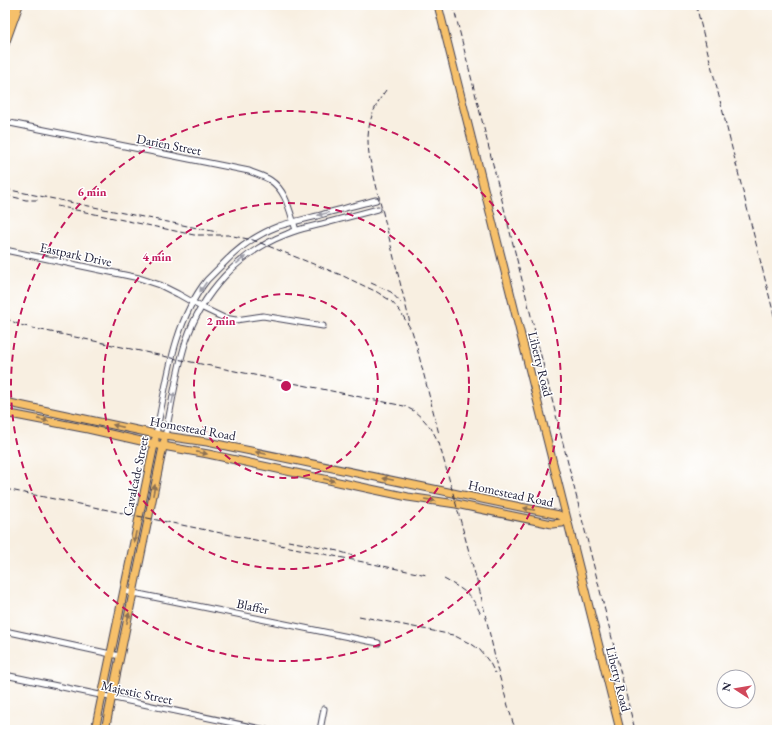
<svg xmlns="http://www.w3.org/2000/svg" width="782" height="735" font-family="'EB Garamond',serif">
<rect width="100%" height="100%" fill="#fff"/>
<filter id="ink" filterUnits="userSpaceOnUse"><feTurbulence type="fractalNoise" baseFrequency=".025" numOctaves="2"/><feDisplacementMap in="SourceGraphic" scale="8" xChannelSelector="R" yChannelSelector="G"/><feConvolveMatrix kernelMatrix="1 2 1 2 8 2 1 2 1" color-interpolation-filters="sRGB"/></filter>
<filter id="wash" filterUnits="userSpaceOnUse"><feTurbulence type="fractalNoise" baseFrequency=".012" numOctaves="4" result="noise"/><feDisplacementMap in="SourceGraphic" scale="16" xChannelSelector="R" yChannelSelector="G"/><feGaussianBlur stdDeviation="0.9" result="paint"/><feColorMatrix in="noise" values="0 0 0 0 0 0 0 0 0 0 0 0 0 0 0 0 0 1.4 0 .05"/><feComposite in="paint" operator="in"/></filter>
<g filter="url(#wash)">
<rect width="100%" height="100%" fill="#f8efe1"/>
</g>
<g filter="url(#ink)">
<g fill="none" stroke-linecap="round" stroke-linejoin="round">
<defs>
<g id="minor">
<path d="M5 122 249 171C256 174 264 176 270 180 287 191 290 213 296 230"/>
<polyline points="5,250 139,278 160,285 178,294 201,307 224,318 236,320 263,316 323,326"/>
<path d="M156 434C167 382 173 323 207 280 212 275 217 270 222 265 238 248 258 234 279 226 292 222 305 219 317 216 337 210 357 205 376 200"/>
<path d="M165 436C172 405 176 372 186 341 202 293 239 252 287 234 298 229 310 227 322 224 341 219 359 214 378 209"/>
<polyline points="124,591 378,643"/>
<polyline points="5,631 120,656"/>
<polyline points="5,675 266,730"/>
<polyline points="320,730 324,709"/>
</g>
<g id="major">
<polyline points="438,5 620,730"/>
<polyline points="5,44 19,5"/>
<polyline points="5,402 165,436 207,442 559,515 566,519"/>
<polyline points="5,413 88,429 163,446 208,454 408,497 456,504 552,524 562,523 566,519"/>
<polyline points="95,730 155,440"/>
<polyline points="105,730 164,442"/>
</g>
<polyline id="highway" points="5,22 14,5"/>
</defs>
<use href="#minor" stroke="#424154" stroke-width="7"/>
<use href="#major" stroke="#424154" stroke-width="9"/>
<use href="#highway" stroke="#424154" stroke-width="10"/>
<use href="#minor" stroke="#fff" stroke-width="5"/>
<use href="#major" stroke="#f6c06b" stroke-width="7"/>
<use href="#highway" stroke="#f6c06b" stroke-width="8"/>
<g stroke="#22223b" stroke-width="1" stroke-dasharray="6 3" stroke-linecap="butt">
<polyline points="453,5 635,730"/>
<polyline points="696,5 777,327"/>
<path d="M386 90C369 113 365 133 370 160L410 323"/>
<polyline points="5,189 217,232"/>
<polyline points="5,195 26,200 39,200"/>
<polyline points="57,206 194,235 228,235 253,240 341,275 377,292 391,301 400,311 412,331 416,344 439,434"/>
<polyline points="371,283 391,292 401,303"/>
<polyline points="5,318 20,325 41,330 99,342 172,358 404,406 414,411 423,419 431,428 439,443 453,493 481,596 493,648 497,668 513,723 517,730"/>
<polyline points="5,489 427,575"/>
<path d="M288 541C310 545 332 548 353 556"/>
<path d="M444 579C464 590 472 594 481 615"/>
<polyline points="359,616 453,635 473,645 480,650 490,663 495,673"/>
</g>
</g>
<defs><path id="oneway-solid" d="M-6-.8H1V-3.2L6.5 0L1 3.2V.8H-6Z"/></defs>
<g fill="#9c9ca7">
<use href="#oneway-solid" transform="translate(323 214) rotate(166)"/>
<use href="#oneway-solid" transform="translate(241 260) rotate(-39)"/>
<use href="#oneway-solid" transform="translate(203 287) rotate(124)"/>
<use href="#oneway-solid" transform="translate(173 398) rotate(-78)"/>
</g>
<g fill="#8c7153">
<use href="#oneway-solid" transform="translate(43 420) rotate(11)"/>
<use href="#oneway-solid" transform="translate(118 426) rotate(-167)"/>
<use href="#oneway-solid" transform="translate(202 453) rotate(11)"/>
<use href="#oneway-solid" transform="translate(261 453) rotate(-168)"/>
<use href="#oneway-solid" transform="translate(388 479) rotate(-168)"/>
<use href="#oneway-solid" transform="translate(329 480) rotate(12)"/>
<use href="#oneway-solid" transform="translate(154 490) rotate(-79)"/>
<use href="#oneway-solid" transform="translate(430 500) rotate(9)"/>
<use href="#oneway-solid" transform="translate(529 509) rotate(-169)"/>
<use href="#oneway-solid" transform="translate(135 537) rotate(101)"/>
<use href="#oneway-solid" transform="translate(128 618) rotate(-78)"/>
</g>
</g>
<g fill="none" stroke="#c2185b" stroke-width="2" stroke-dasharray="7 5">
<circle cx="286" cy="386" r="92"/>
<circle cx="286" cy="386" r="183"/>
<circle cx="286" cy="386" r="275"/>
</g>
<g text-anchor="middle" stroke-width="3" stroke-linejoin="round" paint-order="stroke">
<g font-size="13" fill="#22223b" stroke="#fff">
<text transform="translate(169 144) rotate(11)" y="5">Darien Street</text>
<text transform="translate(76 254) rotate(12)" y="5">Eastpark Drive</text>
<text transform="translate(541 364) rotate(76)" y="5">Liberty Road</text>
<text transform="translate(193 428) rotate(10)" y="5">Homestead Road</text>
<text transform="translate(135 476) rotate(-78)" y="5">Cavalcade Street</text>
<text transform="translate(511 493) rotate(12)" y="5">Homestead Road</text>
<text transform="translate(253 606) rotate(12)" y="5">Blaffer</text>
<text transform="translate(619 679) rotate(76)" y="5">Liberty Road</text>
<text transform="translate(137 692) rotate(12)" y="5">Majestic Street</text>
</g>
</g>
<circle cx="286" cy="386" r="6" fill="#c2185b" stroke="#fff" stroke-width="2"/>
<g font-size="12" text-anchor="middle" font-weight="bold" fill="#c2185b" stroke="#fff" stroke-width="3" stroke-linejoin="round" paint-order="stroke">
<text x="92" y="196">6 min</text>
<text x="157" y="261">4 min</text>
<text x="221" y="325">2 min</text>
</g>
<rect width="782" height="735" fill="none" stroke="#fff" stroke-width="20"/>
<g transform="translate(736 689) rotate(282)"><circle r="19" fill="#ffffff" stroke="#a7a7b1"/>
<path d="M0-3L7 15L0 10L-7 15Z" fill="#d1495b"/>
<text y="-6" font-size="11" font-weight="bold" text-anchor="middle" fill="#22223b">N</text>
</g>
</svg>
